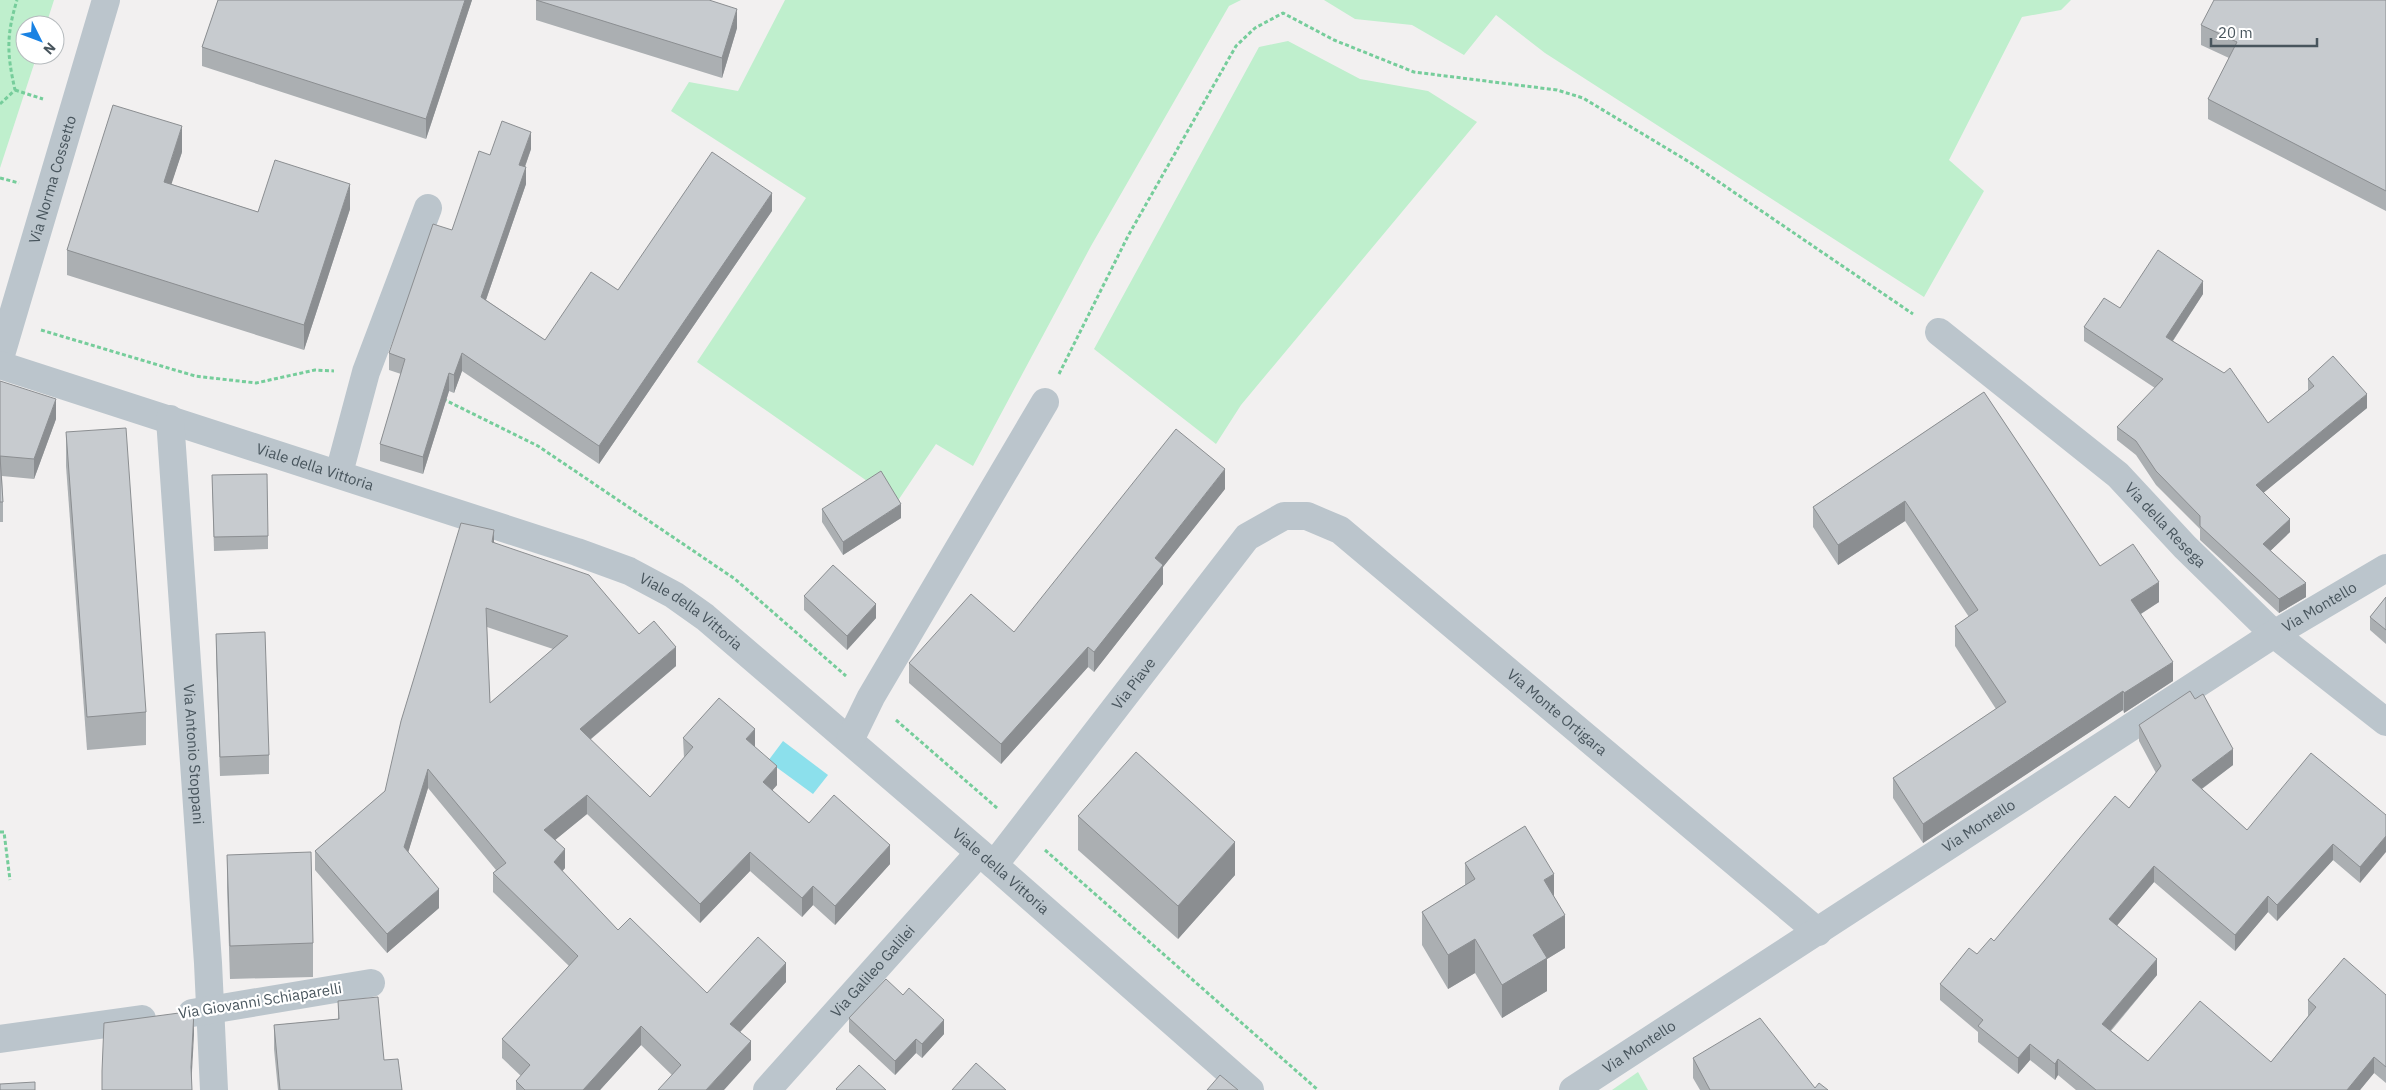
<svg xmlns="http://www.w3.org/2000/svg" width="2386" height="1090" font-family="'IBM Plex Sans',sans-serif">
<rect width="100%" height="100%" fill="#f2f0f0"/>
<g fill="#bfefcd">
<polygon points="0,0 54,0 46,25 25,25 25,55 37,55 0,168"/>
<polygon points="785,0 1241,0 1229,6 1091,246 973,466 936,444 897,502 697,362 806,198 671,111 689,82 738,91"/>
<polygon points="1324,0 2071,0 2061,10 2022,17 1949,160 1984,191 1924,297 1545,53 1496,15 1464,55 1412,25 1355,19"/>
<polygon points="1288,41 1360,79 1428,91 1477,122 1241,405 1216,444 1094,349 1259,47"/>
<polygon points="1638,1072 1648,1090 1612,1090"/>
</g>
<polygon fill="#8ce0ec" points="783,741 828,775 813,794 768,761"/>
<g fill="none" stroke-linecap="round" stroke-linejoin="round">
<g stroke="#76cd9b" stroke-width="3" stroke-dasharray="4 2.5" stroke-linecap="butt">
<polyline points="15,90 43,99"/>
<path d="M0 104 15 90C7 54 6 36 17 0"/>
<polyline points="0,178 19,183"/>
<polyline points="41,330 195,376 256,383 315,370 334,371"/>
<polyline points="1059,374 1128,236 1236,46 1255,28 1283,13 1334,40 1414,72 1557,90 1583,98 1691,163 1913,314"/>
<polyline points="443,399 538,446 735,579 846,676"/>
<polyline points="896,720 997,808"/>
<polyline points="0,832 4,832 10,880"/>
<polyline points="1045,850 1318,1090"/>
</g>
<g stroke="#bbc5cc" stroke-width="28">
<path id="s1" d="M1939 332 2118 475 2185 547 2274 634 2386 722"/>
<path id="s2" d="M0 358 106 0"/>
<path id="s3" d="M0 365 577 552 629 571 674 595 705 617 994 865 1250 1090"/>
<path id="s4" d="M170 419 208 963 214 1090"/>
<polyline points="339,473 366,372 428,208"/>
<polyline points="850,740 871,697 1045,402"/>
<path id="s5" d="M994 865 1247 537 1284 516H1307L1340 530 1818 932"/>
<polyline points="192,1013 371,983"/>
<polyline points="0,1039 142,1019"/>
<path id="s6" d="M767 1090 979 853"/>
<path id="s7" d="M1573 1090 2274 634 2386 568"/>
</g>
</g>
<g fill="#abafb2" fill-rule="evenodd">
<polygon points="218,0 472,0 426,139 202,66 202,47"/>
<polygon points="536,0 737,28 722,78 536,20"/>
<polygon points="2386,0 2386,211 2208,119 2208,99 2229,58 2201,45 2201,25"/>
<polygon points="531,149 525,167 526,184 486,300 545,340 618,290 772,211 599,464 462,371 454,393 449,391 423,474 380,461 380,444 401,374 389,370 389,353 490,155"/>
<polygon points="182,152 171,184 258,212 350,209 304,350 67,275 67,250"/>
<polygon points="2203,294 2173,341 2268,423 2308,391 2308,379 2367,408 2263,493 2290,532 2270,551 2306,597 2279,613 2200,540 2200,529 2156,485 2136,455 2117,440 2117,427 2155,388 2084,341 2084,327 2120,308"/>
<polygon points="0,381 56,419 34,479 2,476 3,502 3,522 0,522"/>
<polygon points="1984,392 2100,566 2159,602 2141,614 2173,681 2124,713 2123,710 1923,843 1893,798 1893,778 1996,709 1955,646 1955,626 1969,617 1905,521 1838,565 1813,527 1813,507"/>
<polygon points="66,432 146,712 146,745 87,750 66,466"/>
<polygon points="212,475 268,536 268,549 214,551"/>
<polygon points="1225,489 1163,567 1163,584 1094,672 1088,667 1001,764 909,683 909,663 1014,632"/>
<polygon points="822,509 901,518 843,555 822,522"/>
<path d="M494 542 639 634 676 666 590 740 650 797 684 758 683 738 755 747 777 785 772 790 809 823 890 864 835 925 813 905 802 917 750 871 700 923 587 814 555 840 565 868 562 871 618 930 707 993 786 982 740 1032 751 1060 672 1075 641 1045 600 1090H516V1081L521 1076 502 1058V1039L569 966 493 892V873L496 870 428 788 408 852 439 908 387 953 315 870V851L385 791ZM487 627 553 649 490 703Z"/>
<polygon points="804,596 876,618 847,650 804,610"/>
<polygon points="2386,597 2386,644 2370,630 2370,617"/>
<polygon points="216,634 269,755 269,774 220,776 216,654"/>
<polygon points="2139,725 2233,765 2202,789 2247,830 2386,815 2360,883 2333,860 2277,921 2268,912 2235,951 2154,882 2117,925 2157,975 2111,1031 2148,1061 2271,1062 2308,1016 2308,1000 2386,995 2386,1083 2374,1073 2360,1090 2076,1090 2058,1075 2055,1080 2030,1060 2018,1074 1978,1042 1978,1032 1940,1000 1940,984 1994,941 2129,808 2156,773 2139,741"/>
<polygon points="1078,816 1235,875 1178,939 1078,850"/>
<polygon points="227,855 313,943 313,977 230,979 227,888"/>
<polygon points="1465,863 1554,897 1565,948 1547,959 1547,991 1502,1018 1475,973 1448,989 1422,945 1422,912 1465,885"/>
<polygon points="903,995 944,1034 922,1058 916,1053 895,1075 849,1032 849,1018"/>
<polygon points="338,1001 384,1060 402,1090 278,1090 274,1049 274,1025 338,1019"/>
<polygon points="1693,1058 1815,1088 1828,1090 1700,1090 1693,1078"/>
</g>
<g fill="#8b8e91">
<polygon points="465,0 472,0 426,139 426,119"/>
<polygon points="737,9 737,28 722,78 722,58"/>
<polygon points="182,126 182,152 164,207 164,182"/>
<polygon points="531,132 531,149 519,183 519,165"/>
<polygon points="526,167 526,184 481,314 481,297"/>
<polygon points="350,184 350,209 304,350 304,325"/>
<polygon points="772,193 772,211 599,464 599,446"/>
<polygon points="2203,281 2203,294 2166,351 2166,337"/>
<polygon points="462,353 462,371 454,393 454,375"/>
<polygon points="449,373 449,391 423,474 423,457"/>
<polygon points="2367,394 2367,408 2256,499 2256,485"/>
<polygon points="56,399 56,419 34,479 34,459"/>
<polygon points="1225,469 1225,489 1163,567 1163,584 1094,672 1094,652 1155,558"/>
<polygon points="1905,501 1905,521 1838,565 1838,545"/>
<polygon points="901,504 901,518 843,555 843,542"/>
<polygon points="2290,519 2290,532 2263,558 2263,544"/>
<polygon points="494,530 494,549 492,542"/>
<polygon points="2159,582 2159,602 2131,620 2131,600"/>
<polygon points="2306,583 2306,597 2279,613 2279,599"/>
<polygon points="876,604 876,618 847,650 847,636"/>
<polygon points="676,647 676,666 580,748 580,729"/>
<polygon points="1088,647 1088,667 1001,764 1001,744"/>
<polygon points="2173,662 2173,681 2124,713 2124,693"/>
<polygon points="2123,691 2123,710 1923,843 1923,824"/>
<polygon points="755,729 755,748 746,739"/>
<polygon points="2233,749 2233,765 2192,796 2192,780"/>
<polygon points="777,766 777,785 763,801 763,782"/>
<polygon points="428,769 428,788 404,866 404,847"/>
<polygon points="587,795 587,814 544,849 544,830"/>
<polygon points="2386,836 2386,852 2360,883 2360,867"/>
<polygon points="1235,842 1235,875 1178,939 1178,906"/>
<polygon points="2333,844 2333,860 2277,921 2277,905"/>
<polygon points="890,845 890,864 835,925 835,906"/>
<polygon points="565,849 565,868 554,881 554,862"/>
<polygon points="750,852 750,871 700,923 700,904"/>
<polygon points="2154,866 2154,882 2109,935 2109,919"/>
<polygon points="1554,874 1554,907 1544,880"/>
<polygon points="813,886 813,905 802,917 802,898"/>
<polygon points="439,889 439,908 387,953 387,934"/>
<polygon points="2268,896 2268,912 2235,951 2235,935"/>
<polygon points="1565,915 1565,948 1547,959 1547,991 1502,1018 1502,985 1533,935"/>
<polygon points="1475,939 1475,973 1448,989 1448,955"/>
<polygon points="2157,959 2157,975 2102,1040 2102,1024"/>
<polygon points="786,963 786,982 730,1043 730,1024"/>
<polygon points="194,1011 194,1035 191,1090 191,1067"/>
<polygon points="944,1020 944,1034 922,1058 922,1044"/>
<polygon points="641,1026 641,1045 600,1090 583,1090"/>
<polygon points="916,1039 916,1053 895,1075 895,1061"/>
<polygon points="751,1041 751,1060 724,1090 706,1090"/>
<polygon points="2030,1044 2030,1060 2018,1074 2018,1058"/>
<polygon points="2374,1057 2374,1073 2360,1090 2347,1090"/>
<polygon points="2058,1059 2058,1075 2055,1080 2055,1064"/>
</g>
<g fill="#c7cbcf" stroke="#8b8e91" fill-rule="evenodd">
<polygon points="218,0 465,0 426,119 202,47"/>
<polygon points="536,0 709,0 737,9 722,58"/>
<polygon points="2214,0 2386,0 2386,191 2208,99 2237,42 2201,25"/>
<polygon points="113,105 182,126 164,182 258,212 275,160 350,184 304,325 67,250"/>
<polygon points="502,121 531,132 519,165 526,167 481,297 545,340 591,272 618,290 712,152 772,193 599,446 462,353 454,375 449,373 423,457 380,444 405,359 389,353 433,224 452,230 479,151 490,155"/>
<polygon points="2158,250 2203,281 2166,337 2224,373 2230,368 2268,423 2314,386 2308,379 2333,356 2367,394 2256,485 2290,519 2263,544 2306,583 2279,599 2200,526 2200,516 2156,471 2136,441 2117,427 2163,379 2084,327 2104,298 2120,308"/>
<polygon points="0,381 56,399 34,459 0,456 3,502 0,502"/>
<polygon points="1984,392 2100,566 2133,544 2159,582 2131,600 2173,662 2124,693 2123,691 1923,824 1893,778 2006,702 1955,626 1978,610 1905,501 1838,545 1813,507"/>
<polygon points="126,428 146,712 87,717 66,432"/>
<polygon points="1176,429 1225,469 1155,558 1163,565 1094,652 1088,647 1001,744 909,663 971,594 1014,632"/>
<polygon points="881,471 901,504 843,542 822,509"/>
<polygon points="267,474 268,536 214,537 212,475"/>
<path d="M461 523 494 530 492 542 589 575 639 634 654 621 676 647 580 729 650 797 693 747 683 738 719 698 755 729 746 739 777 766 763 782 809 823 834 795 890 845 835 906 813 886 802 898 750 852 700 904 587 795 544 830 565 849 554 862 618 930 630 918 707 993 758 937 786 963 730 1024 751 1041 706 1090H658L681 1065 641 1026 583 1090H525L516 1081 530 1065 502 1039 578 956 493 873 506 863 428 769 404 847 439 889 387 934 315 851 385 791 401 721ZM486 608 568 636 490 703Z"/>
<polygon points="833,565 876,604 847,636 804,596"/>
<polygon points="2386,597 2386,630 2370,617"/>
<polygon points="265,632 269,755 220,757 216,634"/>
<polygon points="2190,691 2195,699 2203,694 2233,749 2192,780 2247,830 2311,753 2386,815 2386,836 2360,867 2333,844 2277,905 2268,896 2235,935 2154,866 2109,919 2157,959 2102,1024 2148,1061 2200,1001 2271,1062 2316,1007 2308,1000 2344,958 2386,995 2386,1067 2374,1057 2347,1090 2096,1090 2058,1059 2055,1064 2030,1044 2018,1058 1978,1026 1983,1020 1940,984 1969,948 1977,954 1991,938 1994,941 2115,796 2129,808 2161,766 2139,725"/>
<polygon points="1136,752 1235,842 1178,906 1078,816"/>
<polygon points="1525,826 1554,874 1544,880 1565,915 1533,935 1547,958 1502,985 1475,939 1448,955 1422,912 1475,879 1465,863"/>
<polygon points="311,852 313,943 230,946 227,855"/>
<polygon points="886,979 903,995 909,988 944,1020 922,1044 916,1039 895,1061 849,1018"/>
<polygon points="378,997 384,1060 398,1059 402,1090 280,1090 274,1025 339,1019 338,1001"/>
<polygon points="194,1011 191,1067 192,1090 102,1090 102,1071 104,1023"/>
<polygon points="1760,1018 1815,1088 1819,1083 1828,1090 1710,1090 1693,1058"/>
<polygon points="976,1063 1006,1090 952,1090"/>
<polygon points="859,1065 886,1090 837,1090 836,1089"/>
<polygon points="1220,1075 1238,1090 1207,1090"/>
<polygon points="35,1082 35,1090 0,1090 0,1084"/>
</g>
<g text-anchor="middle" stroke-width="4.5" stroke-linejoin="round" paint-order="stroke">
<g font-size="15" fill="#48555d" stroke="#fff">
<text dy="5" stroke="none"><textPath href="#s2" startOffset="186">Via Norma Cossetto</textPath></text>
<text dy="5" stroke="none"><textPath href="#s3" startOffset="331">Viale della Vittoria</textPath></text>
<text dy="5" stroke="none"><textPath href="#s1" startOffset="298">Via della Resega</textPath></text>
<text dy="5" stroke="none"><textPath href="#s7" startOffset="889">Via Montello</textPath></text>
<text dy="5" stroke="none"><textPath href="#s3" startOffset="736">Viale della Vittoria</textPath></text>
<text dy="5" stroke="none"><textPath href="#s5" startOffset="229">Via Piave</textPath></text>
<text dy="5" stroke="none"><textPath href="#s5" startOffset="799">Via Monte Ortigara</textPath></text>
<text dy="5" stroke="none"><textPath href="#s4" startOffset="336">Via Antonio Stoppani</textPath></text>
<text dy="5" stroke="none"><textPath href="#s7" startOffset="484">Via Montello</textPath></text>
<text dy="5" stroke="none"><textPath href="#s3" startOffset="1141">Viale della Vittoria</textPath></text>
<text dy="5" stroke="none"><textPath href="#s6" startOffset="159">Via Galileo Galilei</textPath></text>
<text transform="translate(260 1001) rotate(-9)" y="5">Via Giovanni Schiaparelli</text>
<text dy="5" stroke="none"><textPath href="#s7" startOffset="79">Via Montello</textPath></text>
</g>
</g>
<g transform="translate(40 40) rotate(132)"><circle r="24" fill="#ffffff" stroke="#b6bbbe"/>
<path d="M0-4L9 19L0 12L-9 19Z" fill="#1982e3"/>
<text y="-8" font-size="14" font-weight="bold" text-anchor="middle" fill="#48555d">N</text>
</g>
<path d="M2211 38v8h106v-8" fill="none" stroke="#48555d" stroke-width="2.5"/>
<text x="2218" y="38" font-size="15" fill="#48555d" stroke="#ffffff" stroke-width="4" paint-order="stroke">20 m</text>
</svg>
